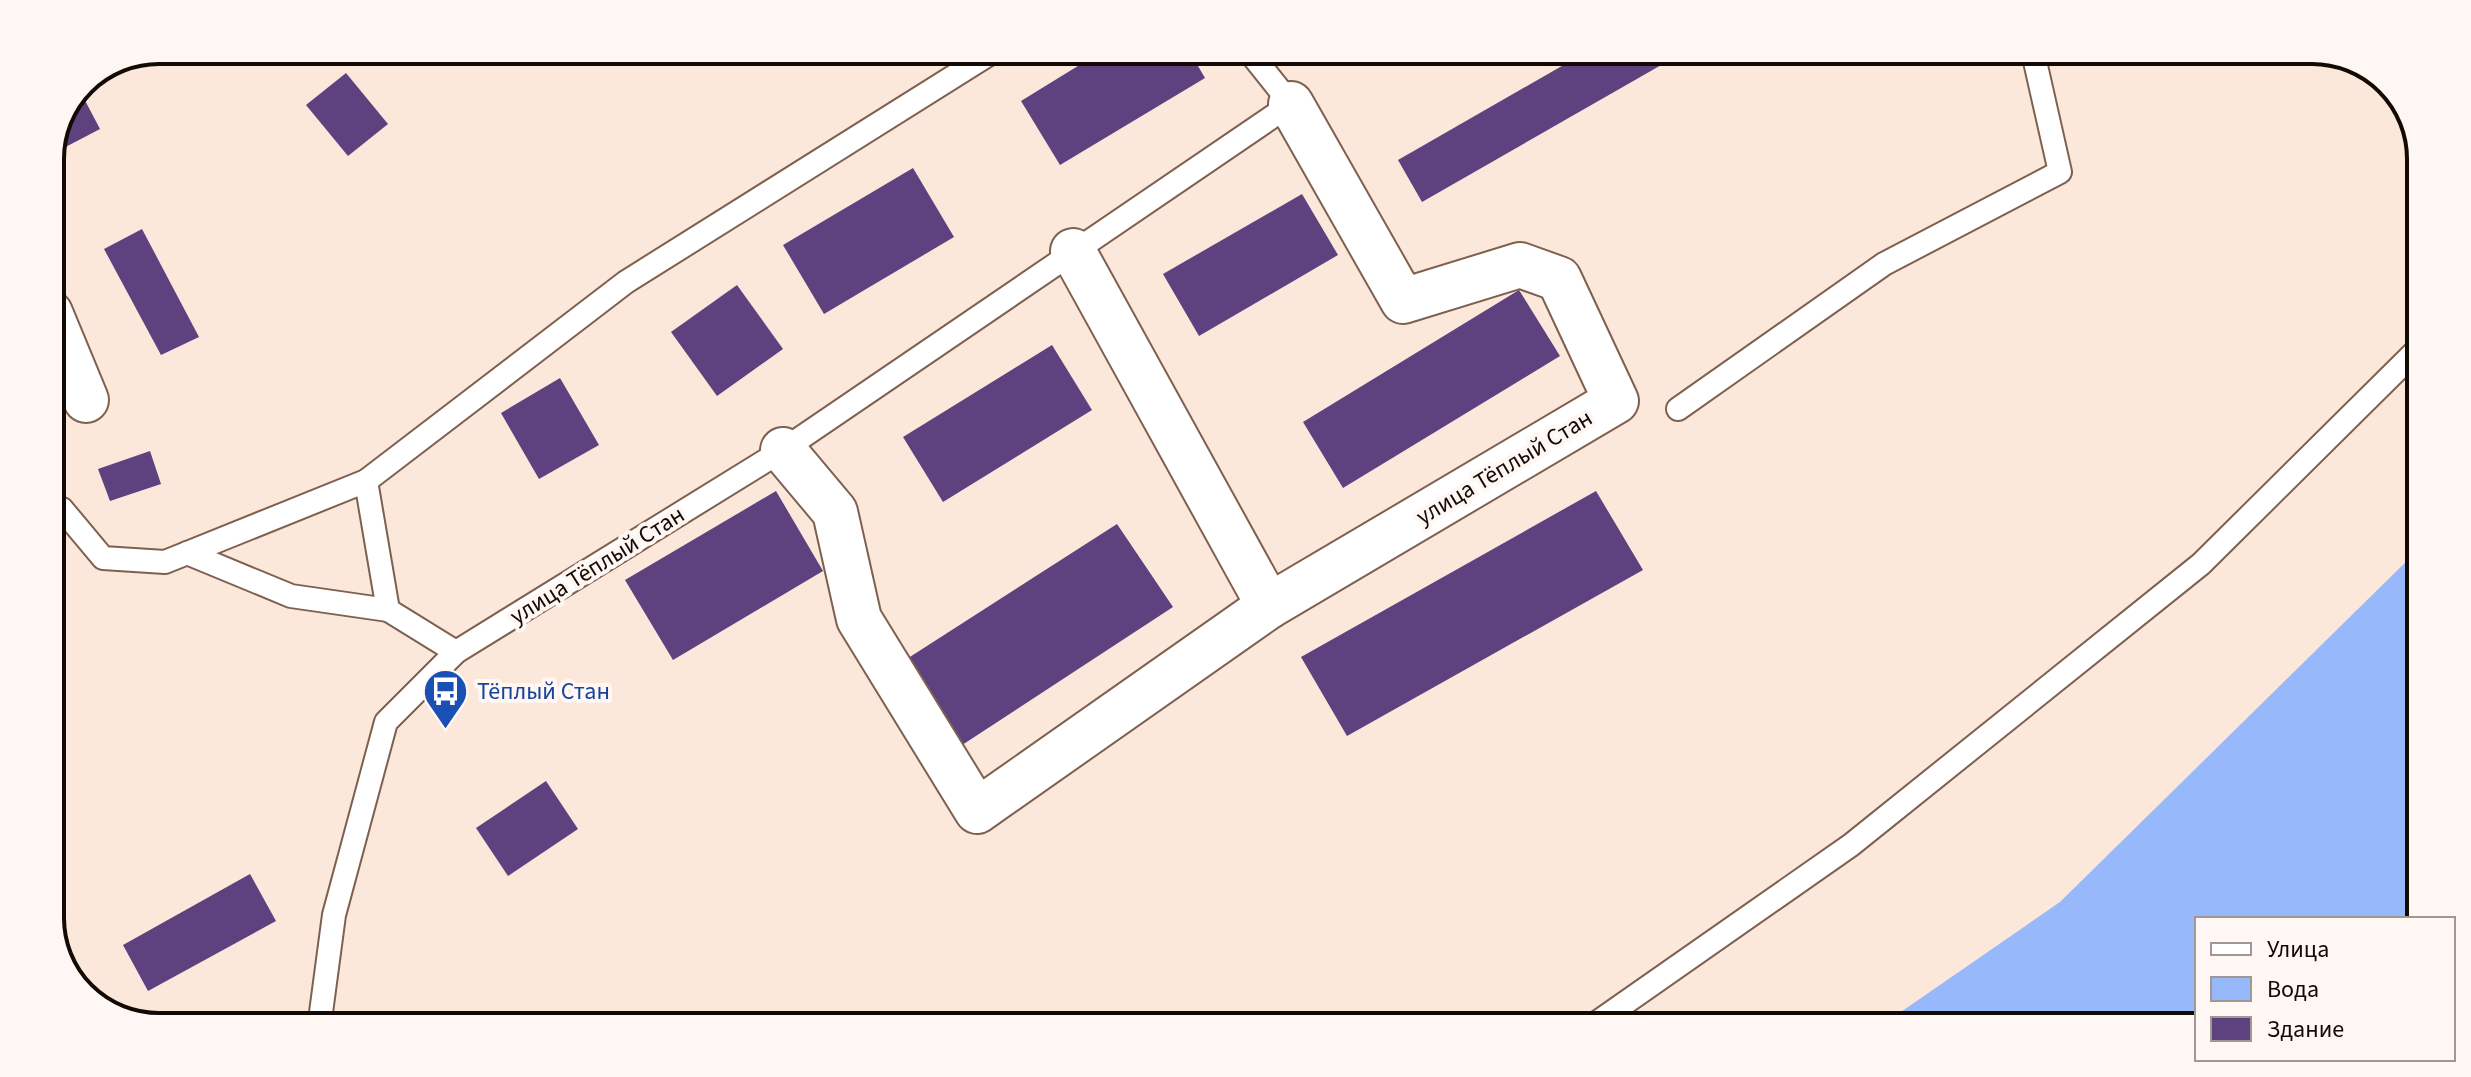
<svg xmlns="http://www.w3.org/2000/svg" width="2471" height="1077" font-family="'Source Sans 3',sans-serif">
<rect width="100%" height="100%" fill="#fce7db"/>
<polygon fill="#97b8fa" points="2417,551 2413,919 2197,919 2197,1027 1882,1025 2060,902"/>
<g fill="#5d427f">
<polygon points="1099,53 1191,54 1205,78 1060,165 1021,101"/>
<polygon points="1581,55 1677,56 1422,202 1398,160"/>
<polygon points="346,73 388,124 348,156 306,105"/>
<polygon points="79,89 100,129 56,152 53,146"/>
<polygon points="913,168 954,237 824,314 783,245"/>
<polygon points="1302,194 1338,255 1199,336 1163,274"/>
<polygon points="142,229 199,337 161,355 104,249"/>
<polygon points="737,285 783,349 717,396 671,332"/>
<polygon points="1519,290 1560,356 1343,488 1303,422"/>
<polygon points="1052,345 1092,410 943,502 903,437"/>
<polygon points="560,378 599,445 539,479 501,413"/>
<polygon points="150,451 161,484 110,501 98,469"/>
<polygon points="776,491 823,571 673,660 625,580"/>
<polygon points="1596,491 1643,570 1347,736 1301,657"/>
<polygon points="1117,524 1173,607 956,749 902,662"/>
<polygon points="546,781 578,829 508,876 476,828"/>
<polygon points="250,874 276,921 148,991 123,945"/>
</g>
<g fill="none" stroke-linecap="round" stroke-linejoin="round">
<defs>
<g id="service">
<polyline points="1678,409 1884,264 2060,172 2034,57"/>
<polyline points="366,481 626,282 991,53"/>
<polyline points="50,508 62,509 103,558 165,562 366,481 388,610 456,652"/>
<polyline points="187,553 291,596 388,610"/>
<polyline points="320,1020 334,915 386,722 456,652 783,450 1291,104 1251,54"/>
<polyline points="1595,1024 1851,845 2201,564 2419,348"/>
</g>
<g id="minor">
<polyline points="1073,251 1269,606 1616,401 1559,279 1520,265 1403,301 1291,104"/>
<polyline points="50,313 86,400"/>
<polyline points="783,450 835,512 859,619 977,811 1269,606"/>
</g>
</defs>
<use href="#service" stroke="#7e604f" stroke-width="26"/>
<use href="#minor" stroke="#7e604f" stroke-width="48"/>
<use href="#service" stroke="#fff" stroke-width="22"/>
<use href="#minor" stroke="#fff" stroke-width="44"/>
</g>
<defs>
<symbol id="bus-pin" viewBox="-11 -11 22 30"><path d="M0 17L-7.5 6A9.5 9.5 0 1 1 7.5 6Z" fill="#1a4fb4" stroke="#fff7f4"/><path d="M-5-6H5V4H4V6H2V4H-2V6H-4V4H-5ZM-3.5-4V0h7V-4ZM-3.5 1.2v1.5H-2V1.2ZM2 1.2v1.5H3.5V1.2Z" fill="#fff"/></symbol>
</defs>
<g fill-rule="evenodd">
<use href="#bus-pin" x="420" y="666" width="51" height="69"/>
</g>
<g text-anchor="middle" stroke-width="8" stroke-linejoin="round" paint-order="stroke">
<g font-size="24" fill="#140a04" stroke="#fff7f4">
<text transform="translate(1504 467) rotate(-31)" y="8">улица Тёплый Стан</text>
<text transform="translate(597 565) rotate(-32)" y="8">улица Тёплый Стан</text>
</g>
<g font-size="24" fill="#164399" stroke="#fff7f4" text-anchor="start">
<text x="477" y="699">Тёплый Стан</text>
</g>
</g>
<path d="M0 0H2471V1077H0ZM159 64H2312A95 95 0 0 1 2407 159V918A95 95 0 0 1 2312 1013H159A95 95 0 0 1 64 918V159A95 95 0 0 1 159 64Z" fill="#fff7f4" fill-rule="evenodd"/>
<path fill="none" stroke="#140a04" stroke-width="4" d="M159 64H2312A95 95 0 0 1 2407 159V918A95 95 0 0 1 2312 1013H159A95 95 0 0 1 64 918V159A95 95 0 0 1 159 64Z"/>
<rect x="2195" y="917" width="260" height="144" fill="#fff7f4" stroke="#a19894" stroke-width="2"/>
<rect x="2211" y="943" width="40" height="12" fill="#ffffff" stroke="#a19894" stroke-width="2"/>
<text x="2267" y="957" font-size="24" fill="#140a04">Улица</text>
<rect x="2211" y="977" width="40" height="24" fill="#97b8fa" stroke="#a19894" stroke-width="2"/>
<text x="2267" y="997" font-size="24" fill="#140a04">Вода</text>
<rect x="2211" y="1017" width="40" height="24" fill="#5d427f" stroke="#a19894" stroke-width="2"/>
<text x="2267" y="1037" font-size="24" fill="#140a04">Здание</text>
</svg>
